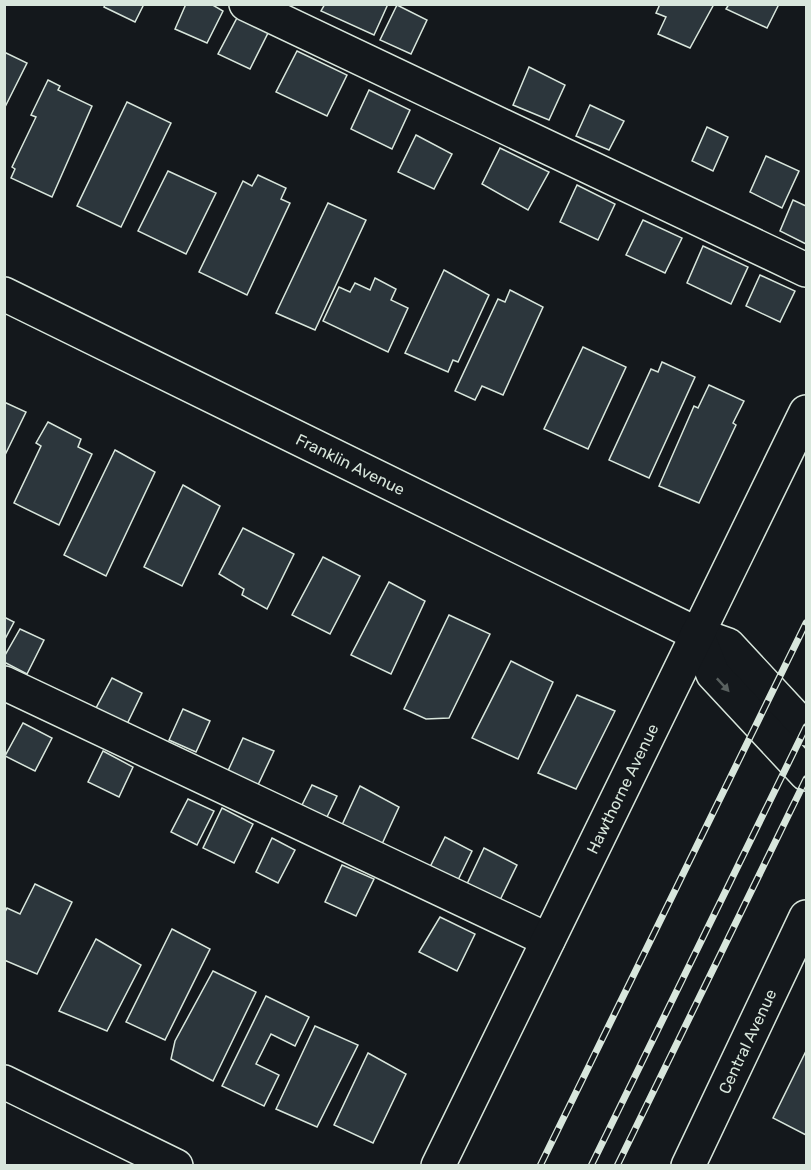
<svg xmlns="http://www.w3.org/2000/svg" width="811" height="1170" font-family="Rubik,sans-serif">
<rect width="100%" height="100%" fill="#14181c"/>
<g fill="#2c363c" stroke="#d8e6dc" stroke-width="1.5">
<polygon points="105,4 144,4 135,22 104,7"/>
<polygon points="186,4 211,4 223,11 207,43 175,29"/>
<polygon points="325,4 388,4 374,35 321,11"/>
<polygon points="660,4 714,4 690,48 658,34 666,17 656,13"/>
<polygon points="729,4 779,4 767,28 726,9"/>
<polygon points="397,5 427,20 411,54 380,40"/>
<polygon points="238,16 269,31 250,69 218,54"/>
<polygon points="297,51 347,75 327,116 276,92"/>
<polygon points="4,52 27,63 4,109"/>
<polygon points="529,67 565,85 549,120 513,105"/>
<polygon points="48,80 60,86 58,90 92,106 52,197 11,178 15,169 12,167 36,117 31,115"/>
<polygon points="369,90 410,110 392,149 351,129"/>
<polygon points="127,102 171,123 121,227 77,206"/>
<polygon points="590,105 624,121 609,150 576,136"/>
<polygon points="707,127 728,137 713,171 692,161"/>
<polygon points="416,135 452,154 434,189 398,172"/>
<polygon points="500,148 549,172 528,210 482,184"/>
<polygon points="766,156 799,171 782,208 750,192"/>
<polygon points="168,171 216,193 186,254 138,231"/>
<polygon points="258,175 286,188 281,199 290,203 247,295 199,272 243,181 252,186"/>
<polygon points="577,185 615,204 598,240 560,222"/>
<polygon points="793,200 806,206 806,244 780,231"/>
<polygon points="328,203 366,220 315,330 276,313"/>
<polygon points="643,220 682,238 665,273 626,255"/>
<polygon points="703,246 748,267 731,304 687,283"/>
<polygon points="444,270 489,295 458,362 453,360 448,372 405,353"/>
<polygon points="760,275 795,291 780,322 746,306"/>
<polygon points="375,278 396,289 391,300 408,308 388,352 323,321 339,287 350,292 355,283 370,290"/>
<polygon points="510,290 543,307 503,395 482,386 475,400 455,391 498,299 505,302"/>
<polygon points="583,347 626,367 588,449 544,429"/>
<polygon points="662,362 695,377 649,478 609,460 651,369 658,372"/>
<polygon points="709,385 744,401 733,423 736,425 699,503 659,486 694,406 698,408"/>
<polygon points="4,402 26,412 4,457"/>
<polygon points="48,422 81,439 78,447 92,454 59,525 14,503 41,446 36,443"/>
<polygon points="115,450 155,472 106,576 64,555"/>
<polygon points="183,485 220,506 182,586 144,567"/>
<polygon points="243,528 294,554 267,609 242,595 244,589 219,574"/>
<polygon points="323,557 360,576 330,634 292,615"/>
<polygon points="389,582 425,601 391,674 351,655"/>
<polygon points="449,615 490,634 449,718 426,719 404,709"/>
<polygon points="4,617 14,622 4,641"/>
<polygon points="20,629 44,640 27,674 4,662 4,657"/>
<polygon points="511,661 553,682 518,759 472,738"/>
<polygon points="112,678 142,693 127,724 96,708"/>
<polygon points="577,695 615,711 576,789 538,773"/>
<polygon points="183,709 210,721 196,752 169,740"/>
<polygon points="23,723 52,738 35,771 5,756"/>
<polygon points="243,738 274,751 257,787 227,773"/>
<polygon points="103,751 133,767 119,797 88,782"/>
<polygon points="312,785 337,796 326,819 302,805"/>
<polygon points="360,786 399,807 382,844 342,825"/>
<polygon points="188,799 214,811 197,845 171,832"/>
<polygon points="222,808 253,824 234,863 203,848"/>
<polygon points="445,837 472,851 458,880 430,867"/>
<polygon points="272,838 295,850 278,883 256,872"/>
<polygon points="484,848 517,865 500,900 467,884"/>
<polygon points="342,865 374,879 356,916 325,902"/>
<polygon points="35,884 72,902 37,974 4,960 4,914 7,908 20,914"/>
<polygon points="440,917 475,934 457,971 419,952"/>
<polygon points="172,929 210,949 165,1040 126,1022"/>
<polygon points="96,939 141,965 107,1031 59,1011"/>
<polygon points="213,971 256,992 213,1081 171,1059 175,1041"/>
<polygon points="266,996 309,1017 295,1046 271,1034 256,1064 279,1075 264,1106 222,1086"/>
<polygon points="315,1026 358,1045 317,1127 276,1109"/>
<polygon points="806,1051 806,1135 773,1118"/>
<polygon points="368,1053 406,1074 373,1143 334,1125"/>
</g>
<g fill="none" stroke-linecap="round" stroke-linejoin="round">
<defs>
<g id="minor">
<polyline points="246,4 806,270"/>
<path id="s1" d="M4 294 697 634 728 645 806 729"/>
<polyline points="697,634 713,674 806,774"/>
<polyline points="4,683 548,940"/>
<polyline points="4,1082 176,1166"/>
<path id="s2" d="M438 1166 806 412"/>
<path id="s3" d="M688 1166 806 917"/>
</g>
</defs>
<use href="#minor" stroke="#d8e6dc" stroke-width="36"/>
<use href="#minor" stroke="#14181c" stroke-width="33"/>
<defs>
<g id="rail">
<polyline points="540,1166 806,623"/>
<polyline points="591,1166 806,727"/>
<polyline points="617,1166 806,779"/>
</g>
</defs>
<use href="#rail" stroke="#d8e6dc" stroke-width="7"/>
<use href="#rail" stroke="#14181c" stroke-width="4.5" stroke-dasharray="14" stroke-linecap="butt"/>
</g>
<defs><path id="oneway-solid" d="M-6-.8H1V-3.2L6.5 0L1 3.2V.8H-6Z" transform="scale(1.5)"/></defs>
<use fill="#59605f" href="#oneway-solid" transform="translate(723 685) rotate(47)"/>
<g text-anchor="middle" stroke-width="4.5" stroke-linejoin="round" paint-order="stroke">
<g font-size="16" fill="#d8e6dc" stroke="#14181c">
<text dy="6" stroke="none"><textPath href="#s1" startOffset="386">Franklin Avenue</textPath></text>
<text dy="6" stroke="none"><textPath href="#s2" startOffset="420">Hawthorne Avenue</textPath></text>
<text dy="6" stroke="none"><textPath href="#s3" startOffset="138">Central Avenue</textPath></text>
</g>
</g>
<rect width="811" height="1170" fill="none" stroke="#d8e6dc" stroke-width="12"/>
</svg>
